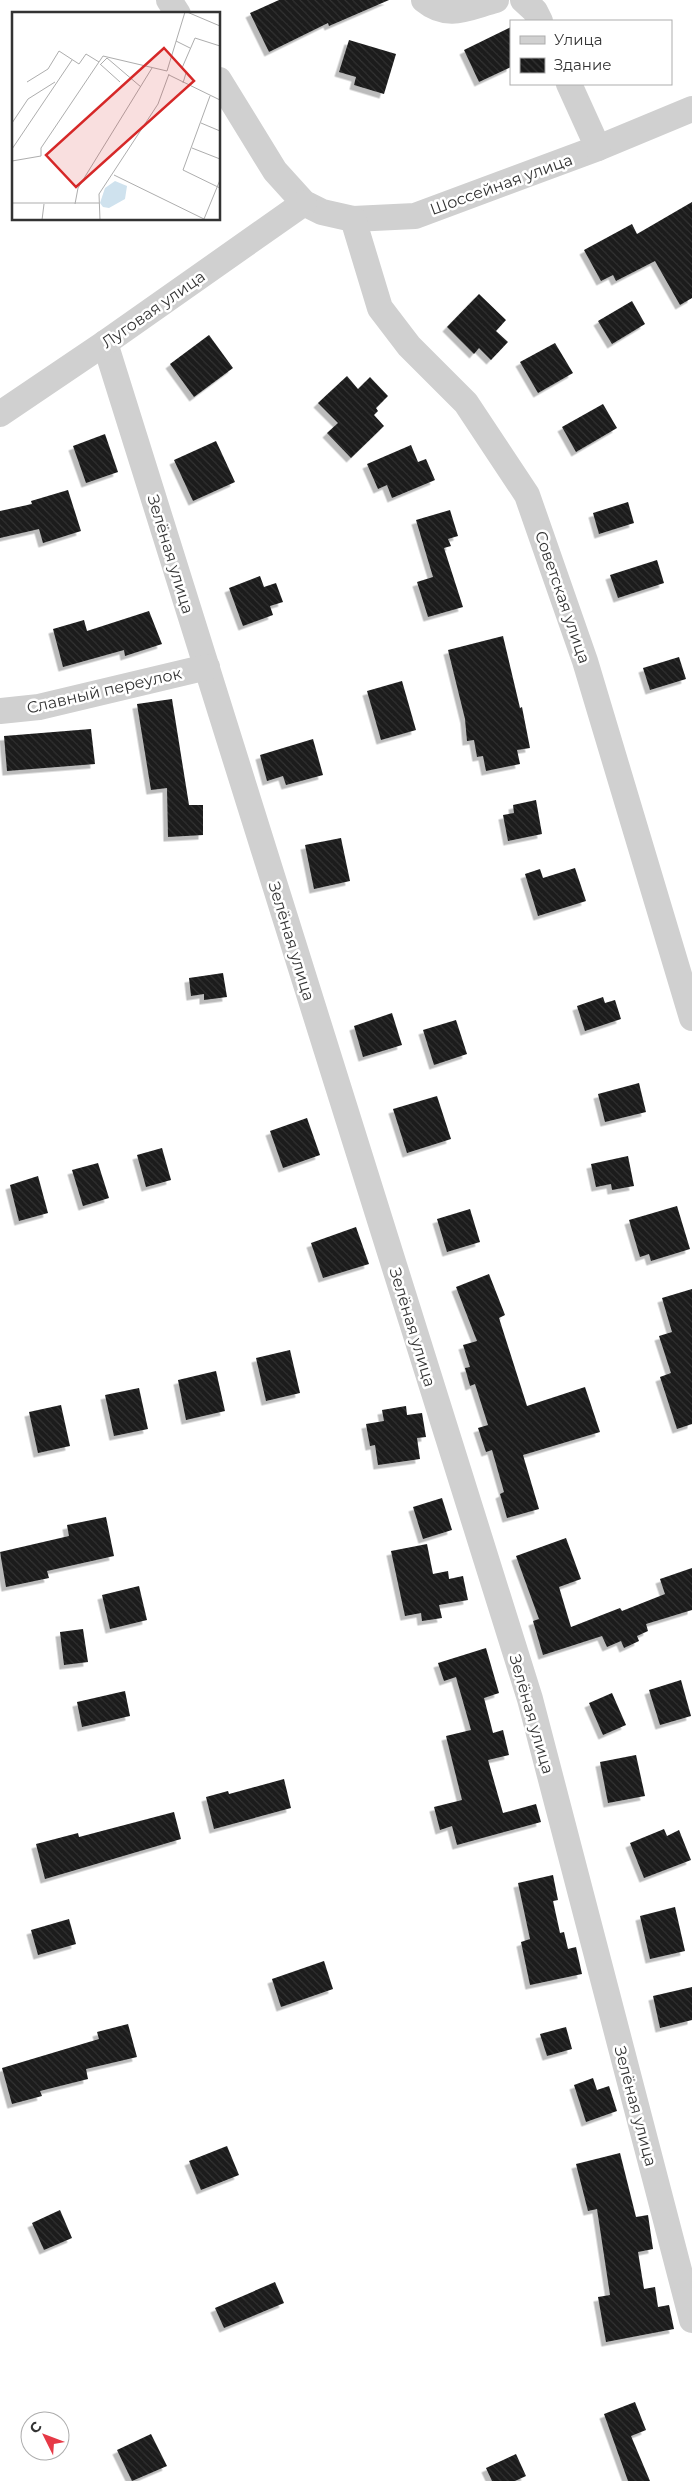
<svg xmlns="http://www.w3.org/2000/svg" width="692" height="2481" font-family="Montserrat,sans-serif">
<defs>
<pattern id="building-back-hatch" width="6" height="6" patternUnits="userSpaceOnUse" patternTransform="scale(1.25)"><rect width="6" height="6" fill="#1a1a1a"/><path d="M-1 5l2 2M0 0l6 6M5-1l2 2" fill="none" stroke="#333"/></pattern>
<filter id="shadow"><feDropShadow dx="-4.5" dy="4.5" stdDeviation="0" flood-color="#0004"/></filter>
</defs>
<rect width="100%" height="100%" fill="#fff"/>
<g fill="url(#building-back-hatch)" filter="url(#shadow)">
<polygon points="279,0 389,0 329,26 328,23 269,52 250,13"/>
<polygon points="511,27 511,67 479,82 464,50"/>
<polygon points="349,40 396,54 384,94 354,85 356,77 339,72"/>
<polygon points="692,202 692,298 680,305 655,261 616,281 613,275 601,281 584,250 632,224 637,234"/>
<polygon points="479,294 506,320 496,331 508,342 491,360 479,348 474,354 447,327"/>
<polygon points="632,301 645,324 612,344 598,321"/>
<polygon points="209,335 233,368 194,397 170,364"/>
<polygon points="555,343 573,373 538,393 520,362"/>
<polygon points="347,376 358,389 370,377 388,396 376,408 378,411 374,415 384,426 351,458 327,433 338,423 318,403"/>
<polygon points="603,404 617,428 576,452 562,427"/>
<polygon points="105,434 118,472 86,483 73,446"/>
<polygon points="216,441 235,482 193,501 174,460"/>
<polygon points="411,445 418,462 426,459 435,480 392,498 387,485 378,489 367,464"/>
<polygon points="68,490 81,531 43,543 39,529 0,538 0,511 32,504 31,501"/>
<polygon points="628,502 634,523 599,534 593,513"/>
<polygon points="450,510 458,536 448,539 451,546 444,548 463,607 428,617 417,582 433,577 416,520"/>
<polygon points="657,560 664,583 618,598 610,575"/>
<polygon points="260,576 264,587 276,583 283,602 270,606 273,615 243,626 229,588"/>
<polygon points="149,611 162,644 125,656 124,650 63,667 53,629 84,620 87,631"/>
<polygon points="503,636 520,708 522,707 530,748 517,750 520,764 486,771 483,756 477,757 474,740 467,741 465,719 448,650"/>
<polygon points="679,657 686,679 650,690 643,668"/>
<polygon points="402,681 416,730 381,740 367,691"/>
<polygon points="172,699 189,805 203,805 203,835 168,837 167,788 151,790 137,704"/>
<polygon points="91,729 95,764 7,771 4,736"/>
<polygon points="313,739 323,775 286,785 283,776 267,781 260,755"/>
<polygon points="536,800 542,834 508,841 503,815 514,813 513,805"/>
<polygon points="341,838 350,881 314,889 305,845"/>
<polygon points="575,868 586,901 538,916 525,874 540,869 543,878"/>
<polygon points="223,973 227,997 204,1000 204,994 191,996 189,978"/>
<polygon points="603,997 605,1003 615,1000 621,1019 585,1031 577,1006"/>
<polygon points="392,1013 402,1045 363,1057 354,1026"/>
<polygon points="456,1020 467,1054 434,1065 423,1030"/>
<polygon points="639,1083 646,1112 605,1122 598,1094"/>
<polygon points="437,1096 451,1139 407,1153 393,1109"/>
<polygon points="307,1118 320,1155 283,1168 270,1131"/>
<polygon points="162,1148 171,1180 146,1187 137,1155"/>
<polygon points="628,1156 634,1186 612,1190 611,1184 596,1187 591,1164"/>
<polygon points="98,1163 109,1198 83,1206 72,1170"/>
<polygon points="38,1176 48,1213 19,1221 10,1185"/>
<polygon points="677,1206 690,1249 651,1261 649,1254 640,1257 629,1220"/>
<polygon points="470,1209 480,1242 447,1252 437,1219"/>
<polygon points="356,1227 369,1264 323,1278 311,1243"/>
<polygon points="489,1274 505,1315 499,1318 527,1406 585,1387 600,1432 523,1455 539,1509 507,1518 500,1494 504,1492 492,1450 486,1452 478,1428 488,1425 475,1384 470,1386 465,1368 470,1367 463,1345 477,1341 456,1287"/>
<polygon points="692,1289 692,1424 677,1429 660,1377 671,1373 659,1336 672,1332 662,1298"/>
<polygon points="290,1350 300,1393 266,1401 256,1358"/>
<polygon points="216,1371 225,1411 186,1420 178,1380"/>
<polygon points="139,1388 148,1429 114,1436 105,1395"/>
<polygon points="61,1405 70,1446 38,1453 29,1412"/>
<polygon points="406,1406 407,1415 422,1413 426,1437 417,1438 420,1459 378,1465 375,1445 370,1446 366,1424 384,1421 382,1410"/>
<polygon points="442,1498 452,1530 423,1539 413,1507"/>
<polygon points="106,1517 114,1556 47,1571 49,1578 6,1587 0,1552 69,1536 67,1525"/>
<polygon points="566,1538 581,1579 559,1587 571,1627 620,1608 622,1611 665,1594 660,1579 692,1568 692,1610 646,1624 648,1631 637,1636 639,1641 624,1648 621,1641 607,1647 602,1636 543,1655 533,1621 539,1619 516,1556"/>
<polygon points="427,1544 433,1574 448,1571 449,1579 463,1576 468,1600 439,1605 442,1618 422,1621 421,1613 405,1616 391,1551"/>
<polygon points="139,1586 147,1620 110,1629 102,1595"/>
<polygon points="83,1629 88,1662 64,1665 60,1632"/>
<polygon points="486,1648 499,1693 484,1698 493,1733 503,1730 509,1755 488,1760 503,1813 536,1804 541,1822 457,1845 452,1826 440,1830 434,1807 462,1800 446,1736 471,1730 456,1677 444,1681 438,1663"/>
<polygon points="681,1680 691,1716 660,1725 649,1690"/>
<polygon points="125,1691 130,1716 82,1727 77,1702"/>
<polygon points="612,1693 626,1725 603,1735 589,1703"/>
<polygon points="636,1755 645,1796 608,1803 600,1762"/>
<polygon points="284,1779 291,1808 214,1829 206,1797 228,1791 229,1794"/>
<polygon points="174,1812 181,1839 45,1879 36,1844 78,1833 79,1837"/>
<polygon points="664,1829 667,1836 679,1830 691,1860 644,1878 630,1843"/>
<polygon points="553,1875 558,1900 553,1901 560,1933 564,1932 568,1949 576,1947 582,1974 530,1985 521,1942 530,1939 518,1883"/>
<polygon points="675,1907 685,1951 650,1959 640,1916"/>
<polygon points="69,1919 76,1944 38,1955 31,1930"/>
<polygon points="324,1961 333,1989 281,2007 272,1979"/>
<polygon points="692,1987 692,2020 660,2028 653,1996"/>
<polygon points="128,2024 137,2057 86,2069 88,2079 40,2091 42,2096 12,2104 2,2068 99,2039 97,2032"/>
<polygon points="566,2027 572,2049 547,2056 540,2034"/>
<polygon points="593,2078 597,2090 609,2086 617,2111 586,2122 574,2085"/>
<polygon points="227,2146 239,2175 201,2190 189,2161"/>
<polygon points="620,2153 636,2217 648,2215 653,2249 638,2252 644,2289 655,2287 658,2307 669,2305 674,2329 606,2342 598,2297 610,2295 597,2209 588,2211 576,2164"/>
<polygon points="60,2210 72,2238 44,2250 32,2223"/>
<polygon points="275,2282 284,2303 224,2328 215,2308"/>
<polygon points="635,2402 646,2430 631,2436 650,2481 628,2481 604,2414"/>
<polygon points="151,2434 167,2466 132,2481 117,2450"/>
<polygon points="516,2454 526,2476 515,2481 492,2481 486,2468"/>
</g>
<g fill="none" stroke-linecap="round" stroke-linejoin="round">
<g stroke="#d0d0d0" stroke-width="26">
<polyline points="169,0 178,14"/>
<path d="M424 0C448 20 469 7 496 0"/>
<polyline points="523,0 535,11 540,21"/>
<polyline points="219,80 275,171 304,203 322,212 353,219 415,216 598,148 692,109"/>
<polyline points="569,84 598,148"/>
<polyline points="353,219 380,308 409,346 466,403 527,495 585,661 692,1018"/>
<polyline points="105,343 530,1699 692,2320"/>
<polyline points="0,414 105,343 304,203"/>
<polyline points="0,711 39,707 207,667"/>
</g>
</g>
<g text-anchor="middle" stroke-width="5" stroke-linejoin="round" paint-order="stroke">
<g font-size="16" fill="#333" stroke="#fff">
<text transform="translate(501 184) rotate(-20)" y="6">Шоссейная улица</text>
<text transform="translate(153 309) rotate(-35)" y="6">Луговая улица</text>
<text transform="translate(171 554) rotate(73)" y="6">Зелёная улица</text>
<text transform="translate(563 597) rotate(71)" y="6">Советская улица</text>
<text transform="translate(104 690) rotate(-13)" y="6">Славный переулок</text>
<text transform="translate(292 941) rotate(73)" y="6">Зелёная улица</text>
<text transform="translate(413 1327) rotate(73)" y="6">Зелёная улица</text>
<text transform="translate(532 1714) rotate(74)" y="6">Зелёная улица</text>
<text transform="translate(636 2106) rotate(75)" y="6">Зелёная улица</text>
</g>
</g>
<g transform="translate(12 12)">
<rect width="208" height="208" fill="#fff"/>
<path d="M103 169 115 174 113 187 97 196 91 195 88 191 93 176Z" fill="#cfe2ee"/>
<path fill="none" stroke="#adadad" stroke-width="1" d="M175 0 208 14M164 29 178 36M88 52 108 70M89 52 95 46 129 75M155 59 173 0M157 63 208 88M15 70 36 57 47 39 67 52 74 42 87 50M171 71 174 61 170 56 183 26 208 34M198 84 171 158 208 176M0 111 16 87 43 70M189 111 208 119M180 136 208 147M0 137 60 48M0 149 29 144V136L91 44 155 59M102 163 194 208M0 191H87M63 192 66 176 140 56M192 207 208 168M30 208 32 192M88 208 87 182 146 92 157 62"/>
<path fill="#d62828" fill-opacity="0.15" stroke="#d62828" stroke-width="2.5" d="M152 36 182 69 64 175 34 143Z"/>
<rect width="208" height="208" fill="none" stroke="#333" stroke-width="2.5"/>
</g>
<rect x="510" y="20" width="162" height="65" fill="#ffffff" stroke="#adadad"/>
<rect x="520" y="36" width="25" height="8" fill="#d0d0d0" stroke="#adadad"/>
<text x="554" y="45" font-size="15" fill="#333333">Улица</text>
<rect x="520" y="58" width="25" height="15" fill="url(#building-back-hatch)" stroke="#adadad"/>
<text x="554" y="70" font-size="15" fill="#333333">Здание</text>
<g transform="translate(45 2436) rotate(312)"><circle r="24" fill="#ffffff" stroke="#adadad"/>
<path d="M0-4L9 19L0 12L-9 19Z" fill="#e63946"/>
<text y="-8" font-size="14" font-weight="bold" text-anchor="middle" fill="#333333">С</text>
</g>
</svg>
